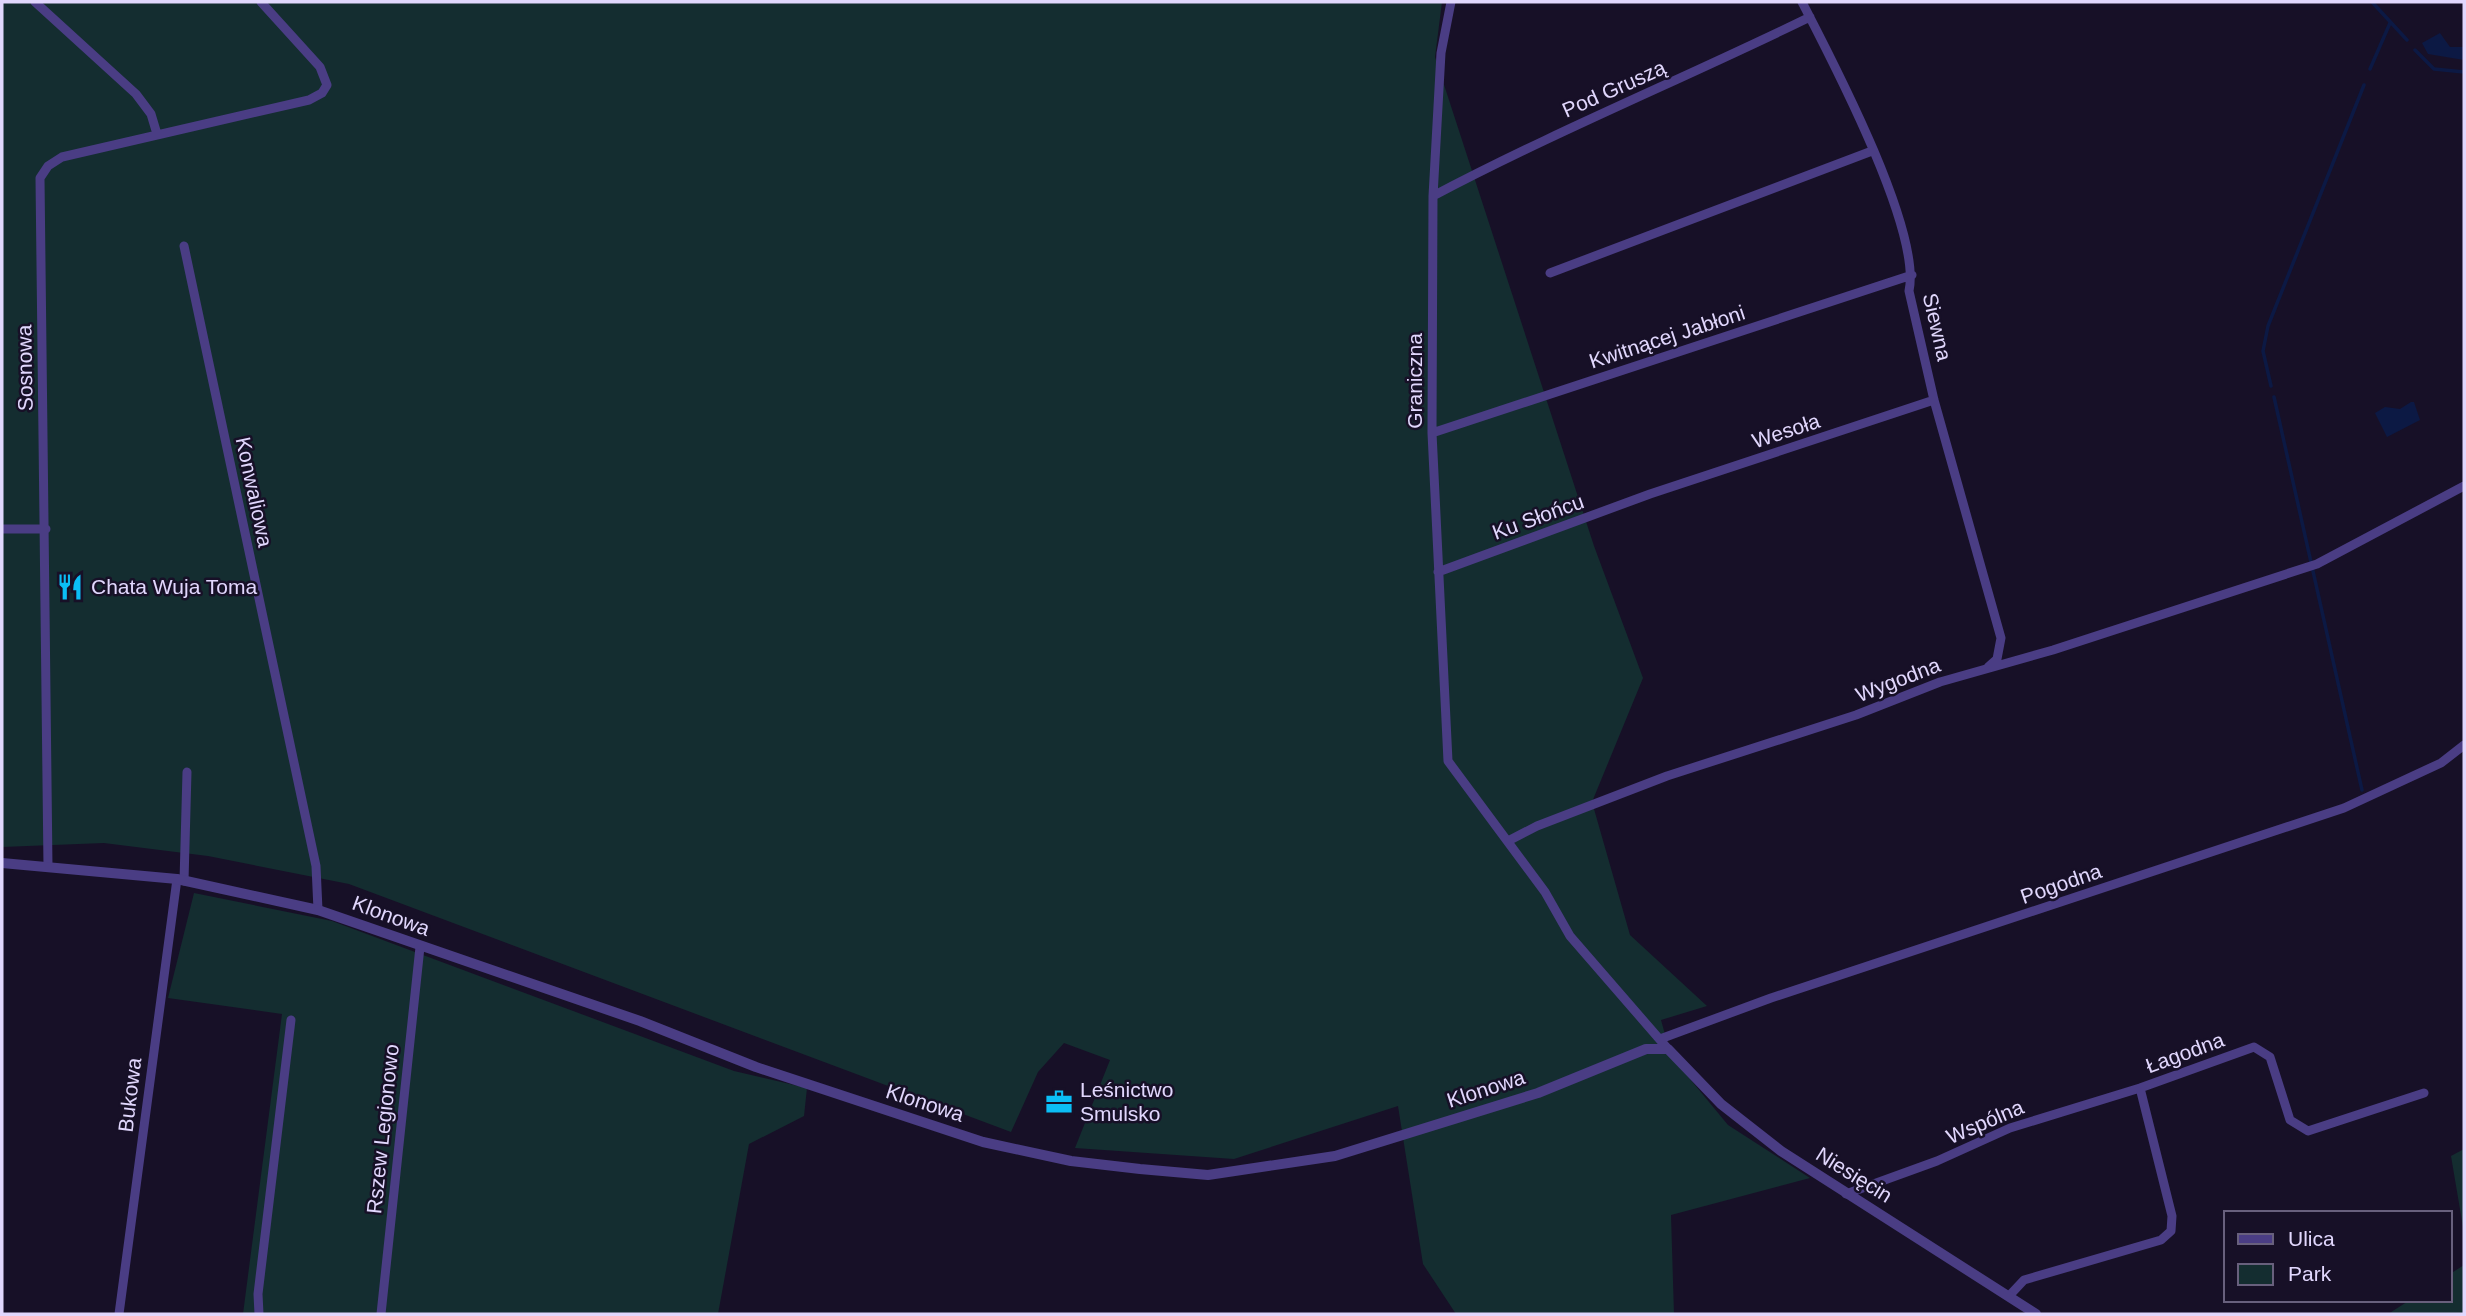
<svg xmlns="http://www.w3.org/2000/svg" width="2466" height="1316" font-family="Helvetica,sans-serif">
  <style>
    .green { fill: #142d30 }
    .water { fill: #0c1944 }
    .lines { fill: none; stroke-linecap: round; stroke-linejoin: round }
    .stream { stroke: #0c1944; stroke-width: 3.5 }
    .minor { stroke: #4a3d84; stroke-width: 9 }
    .tertiary { stroke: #4a3d84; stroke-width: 10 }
    .labels { text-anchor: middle; stroke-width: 5; stroke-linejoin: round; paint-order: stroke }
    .street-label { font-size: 21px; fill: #e1d7fd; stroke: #171027 }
    .poi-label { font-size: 21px; fill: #e1d7fd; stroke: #171027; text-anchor: start }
  </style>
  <rect width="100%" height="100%" fill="#171027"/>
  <!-- green -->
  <path class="green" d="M2 2H1442L1435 57 1594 546 1643 678 1592 802 1630 935 1707 1006 1661 1020 1671 1056 1728 1125 1810 1178 1671 1215 1674 1314H1456L1423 1264 1398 1106 1234 1159 1075 1148 1110 1060 1064 1043 1038 1072 1011 1132 349 884 208 856 104 843 2 847Z
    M194 893 332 921 734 1071 807 1088 804 1116 749 1144 718 1314H243L282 1014 168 998Z
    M2464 1149V1233L2451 1156Z
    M2464 1265V1314H2388L2410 1300H2450V1274Z"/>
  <!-- water -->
  <path class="water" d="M2440 33 2450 47H2464V60L2428 54 2422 43Z
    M2411 402H2414L2420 420 2387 437 2375 413 2385 407 2400 409Z"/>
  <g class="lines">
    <!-- stream -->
    <path class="stream" d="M2372 2 2407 40
      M2415 50 2434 69 2464 72
      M2370 69 2390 23
      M2271 386 2263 351 2268 326 2364 85
      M2274 397 2362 790"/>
    <!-- minor -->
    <path class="minor" d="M35 2 136 94 151 114 157 134
      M1451 2 1441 53 1433 196 1432 433 1448 761 1545 892 1570 936 1668 1049
      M1802 2C1832 60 1922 231 1909 291L1934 400 2001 638 1997 659 1988 667
      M1433 196C1556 131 1685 78 1810 17
      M184 246 316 866 318 910
      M1550 273 1872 151
      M1432 433 1912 275
      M2 529H46
      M1438 572 1650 494 1934 400
      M1508 841 1537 826 1667 776 1856 715 1940 682 2053 650 2317 564 2464 486
      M48 867 40 178 48 166 62 157 309 100 322 93 327 85 320 67 261 2
      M184 881 187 772
      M1660 1039 1771 998 2344 808 2441 763 2464 745
      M1846 1194 1937 1161 2010 1128 2140 1088 2254 1047 2270 1057 2290 1120 2308 1131 2424 1093
      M2009 1296 2024 1280 2161 1240 2171 1231 2172 1216 2140 1088
      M119 1314 177 879
      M259 1314 258 1294 291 1020
      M381 1314 420 947"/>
    <!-- tertiary -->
    <path class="tertiary" d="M2 863 177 879 318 910 640 1021 756 1067 983 1142 1071 1161 1140 1169 1208 1175 1335 1156 1538 1093 1646 1049H1668L1721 1104 1781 1151 2036 1314"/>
  </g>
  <!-- icons -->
  <defs>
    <g id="restaurant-bare" transform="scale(2.1)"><path d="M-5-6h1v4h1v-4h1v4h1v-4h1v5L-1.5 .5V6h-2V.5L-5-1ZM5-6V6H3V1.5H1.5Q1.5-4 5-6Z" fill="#0bbef6" stroke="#171027" stroke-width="2.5" paint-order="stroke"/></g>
    <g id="office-bare" transform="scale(2.1)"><path d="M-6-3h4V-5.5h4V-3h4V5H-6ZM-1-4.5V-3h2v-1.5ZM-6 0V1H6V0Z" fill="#0bbef6" stroke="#171027" stroke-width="2.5" paint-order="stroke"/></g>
  </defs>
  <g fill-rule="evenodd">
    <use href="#restaurant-bare" x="70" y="587"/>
    <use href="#office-bare" x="1059" y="1102"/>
  </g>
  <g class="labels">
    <!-- street labels -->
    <g class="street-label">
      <text transform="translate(1614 89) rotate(-24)" y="7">Pod Gruszą</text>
      <text transform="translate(1937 327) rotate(77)" y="7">Siewna</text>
      <text transform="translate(1667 337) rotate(-18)" y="7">Kwitnącej Jabłoni</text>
      <text transform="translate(25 368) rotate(-91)" y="7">Sosnowa</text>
      <text transform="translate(1415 381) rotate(-90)" y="7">Graniczna</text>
      <text transform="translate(1786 431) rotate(-18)" y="7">Wesoła</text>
      <text transform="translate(254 492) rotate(78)" y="7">Konwaliowa</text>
      <text transform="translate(1538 517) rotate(-20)" y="7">Ku Słońcu</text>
      <text transform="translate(1898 680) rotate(-21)" y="7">Wygodna</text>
      <text transform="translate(2061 884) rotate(-19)" y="7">Pogodna</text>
      <text transform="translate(391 916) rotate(20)" y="7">Klonowa</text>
      <text transform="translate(2185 1053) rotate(-20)" y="7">Łagodna</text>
      <text transform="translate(1486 1089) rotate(-18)" y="7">Klonowa</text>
      <text transform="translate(130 1095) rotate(-83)" y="7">Bukowa</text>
      <text transform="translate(925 1103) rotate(18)" y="7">Klonowa</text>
      <text transform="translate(1985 1122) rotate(-23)" y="7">Wspólna</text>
      <text transform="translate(383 1129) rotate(-84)" y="7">Rszew Legionowo</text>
      <text transform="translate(1854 1175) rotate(32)" y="7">Niesięcin</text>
    </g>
    <!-- poi labels -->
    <g class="poi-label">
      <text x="91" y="594">Chata Wuja Toma</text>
      <text x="1080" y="1097">Leśnictwo<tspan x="1080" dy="24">Smulsko</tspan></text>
    </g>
  </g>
  <!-- border -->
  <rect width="2466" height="1316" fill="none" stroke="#e1d7fd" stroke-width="7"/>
  <!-- legend -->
  <rect x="2224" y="1211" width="228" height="91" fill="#171027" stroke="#68607d" stroke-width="2"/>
  <rect x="2238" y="1234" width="35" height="10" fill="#4a3d84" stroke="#68607d" stroke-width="2"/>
  <text x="2288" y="1246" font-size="21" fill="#e1d7fd">Ulica</text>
  <rect x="2238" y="1264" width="35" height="21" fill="#142d30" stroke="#68607d" stroke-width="2"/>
  <text x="2288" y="1281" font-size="21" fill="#e1d7fd">Park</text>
</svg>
